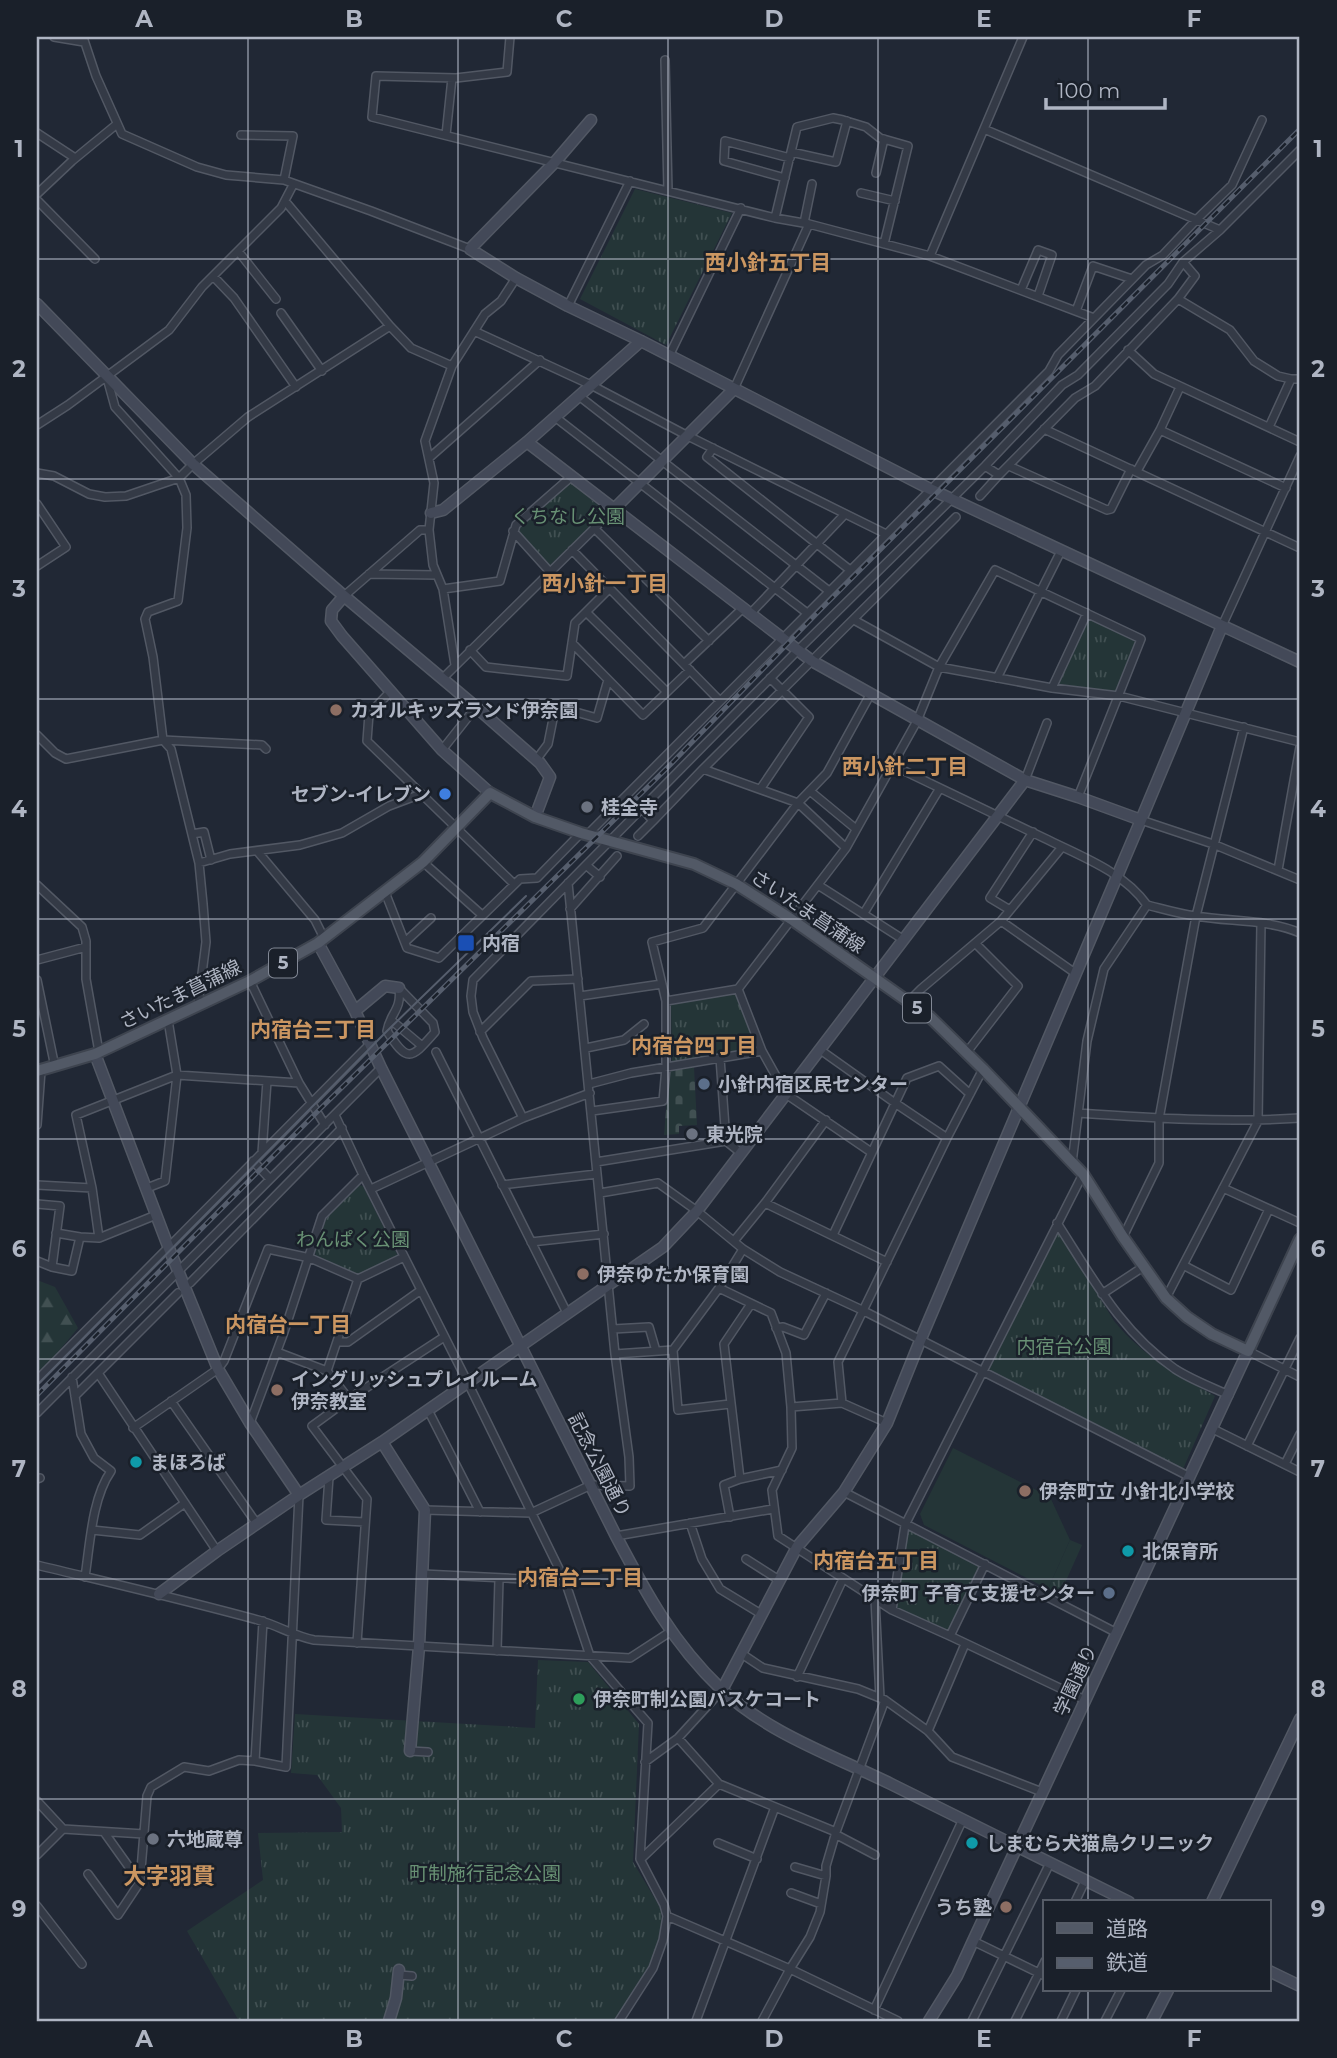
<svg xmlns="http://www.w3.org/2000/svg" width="1337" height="2058" font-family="Montserrat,'Noto Sans JP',sans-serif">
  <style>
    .grass { fill: url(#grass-tufts) }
    .forest { fill: url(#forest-firs) }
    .cemetery { fill: url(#cemetery-stones) }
    .pitch { fill: #243537 }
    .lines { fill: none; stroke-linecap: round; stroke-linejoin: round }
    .street-casing { stroke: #525864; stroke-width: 10 }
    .secondary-casing { stroke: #525864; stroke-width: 13 }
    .primary-casing { stroke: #3e444f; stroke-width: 14 }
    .street { stroke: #343a46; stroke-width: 7 }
    .secondary { stroke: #434958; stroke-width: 10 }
    .primary { stroke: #525966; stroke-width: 10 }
    .tram { stroke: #565e6d; stroke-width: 2 }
    .rail-casing { stroke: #565e6d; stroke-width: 5 }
    .rail { stroke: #1a202a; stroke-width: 2.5; stroke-dasharray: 8; stroke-linecap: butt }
    .grid { fill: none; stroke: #afb5c3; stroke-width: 2; stroke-opacity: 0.55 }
    .education-dot { fill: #8d6e63; stroke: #1a202a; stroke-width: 2.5 }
    .shop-dot { fill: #3f7fe0; stroke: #1a202a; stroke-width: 2.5 }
    .worship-dot { fill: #6b7280; stroke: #1a202a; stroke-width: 2.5 }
    .transit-dot { fill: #1a4fb4; stroke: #1a202a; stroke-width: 2.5 }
    .service-dot { fill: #5c6f8a; stroke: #1a202a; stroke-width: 2.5 }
    .culture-dot { fill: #0f9aa8; stroke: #1a202a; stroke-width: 2.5 }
    .leisure-dot { fill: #2e9e5b; stroke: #1a202a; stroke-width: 2.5 }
    .labels { text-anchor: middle; stroke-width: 5; stroke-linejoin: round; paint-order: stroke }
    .shield { fill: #1a202a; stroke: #828895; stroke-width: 2 }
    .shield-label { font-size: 18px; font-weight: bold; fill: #afb5c3 }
    .park-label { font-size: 19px; fill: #689174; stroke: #1a202a }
    .poi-label { font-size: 19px; font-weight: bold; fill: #afb5c3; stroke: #1a202a; text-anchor: start }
    .street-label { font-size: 19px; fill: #afb5c3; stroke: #1a202a }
    .neighbourhood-label { font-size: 21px; font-weight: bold; fill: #cb9661; stroke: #1a202a }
    .quarter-label { font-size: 23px; font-weight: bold; fill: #cb9661; stroke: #1a202a }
    .neatline { fill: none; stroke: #afb5c3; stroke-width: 2.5 }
    .grid-label { font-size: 23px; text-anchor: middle; font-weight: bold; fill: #afb5c3 }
  </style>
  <defs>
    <pattern id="grass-tufts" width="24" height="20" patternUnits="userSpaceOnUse" patternTransform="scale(1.75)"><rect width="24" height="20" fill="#243537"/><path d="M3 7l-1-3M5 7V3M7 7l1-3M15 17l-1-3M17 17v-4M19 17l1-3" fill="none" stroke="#415052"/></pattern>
    <pattern id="forest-firs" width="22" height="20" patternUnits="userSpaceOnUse" patternTransform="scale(1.75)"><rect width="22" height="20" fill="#243537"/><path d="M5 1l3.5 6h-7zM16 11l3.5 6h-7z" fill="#415052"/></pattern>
    <pattern id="cemetery-stones" width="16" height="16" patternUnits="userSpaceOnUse" patternTransform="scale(1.75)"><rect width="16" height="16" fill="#243537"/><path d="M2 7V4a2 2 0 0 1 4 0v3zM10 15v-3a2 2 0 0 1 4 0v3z" fill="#415052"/></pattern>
  </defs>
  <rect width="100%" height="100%" fill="#212835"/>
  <!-- grass -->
  <path class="grass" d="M635 189 732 213 666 345 580 299Z
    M568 484H572L604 510V513L550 565H548L519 532 520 528Z
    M1092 619 1135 639 1137 644 1117 690 1115 692 1060 684 1058 681 1087 620Z
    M735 993 759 1048 672 1063 671 1002Z
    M358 1185 363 1186 397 1254V1258L357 1276 317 1258 315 1253 326 1219Z
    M1055 1233H1060L1114 1321C1145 1358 1175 1373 1215 1396L1183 1469 988 1371Z
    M905 1525 985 1564 950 1636 892 1610Z
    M1070 1540 1082 1545 1060 1594 1048 1589Z
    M538 1660 588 1662 639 1724 633 1862 661 1909 662 1920 659 1939 648 1971 614 2021H239L187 1931 263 1880 258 1833 342 1832 341 1808 317 1775 291 1773 295 1714 535 1728Z"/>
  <!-- forest -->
  <path class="forest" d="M37 1280 55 1287 78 1328 44 1369 37 1370Z"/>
  <!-- cemetery -->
  <path class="cemetery" d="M694 1067 697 1125 679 1126V1134L664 1135 669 1073 671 1071Z"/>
  <!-- pitch -->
  <path class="pitch" d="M953 1448 1050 1497 1070 1540 1048 1589 924 1525 920 1514Z"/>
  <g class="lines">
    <!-- street casing -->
    <g class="street-casing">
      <path id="street" d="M54 37 84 42
        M83 37 96 76 122 134 197 167 226 175 284 180 371 211 470 249
        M510 37 507 72 456 78 376 76 372 117 775 218 809 224 930 256 1094 318
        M665 60 668 191
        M984 129 1220 230
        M37 133 75 158
        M241 135 293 136 284 180
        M446 135 452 78
        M791 152 836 162 847 121
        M876 173 884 139
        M785 178 724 161 725 141 790 158
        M861 193 895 201
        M37 194 72 161 117 124
        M37 200 95 259
        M285 201 390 326
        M775 218 797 127 833 118 843 120 866 127 880 138 908 146 884 244
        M804 223 812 184
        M238 251 276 299
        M930 256 1023 37
        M213 276 234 298 296 387
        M1021 290 1038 250 1052 255 1038 296
        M1178 299 1230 330 1254 361 1278 376 1291 379H1300
        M568 306 630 181
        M1076 311 1093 266 1132 279
        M281 313 322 371
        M474 331 591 385 688 436 886 534
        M1128 350 1154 374 1300 442
        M669 356 741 208
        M107 378 115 407 179 478 186 495 187 528 178 601 148 612 145 619 153 657 163 740 171 749 199 863 203 904 206 942 198 1005
        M734 389 809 224
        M579 396 829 591
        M555 417 807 613
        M37 425 68 405 169 330 202 287 281 208 293 185
        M1269 427 1291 379
        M1044 429 1300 548
        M1160 430 1286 488
        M713 448 707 457 850 570
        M429 458 540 360
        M985 466 999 475 1075 398 1095 386 1178 299 1195 276 1183 262
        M1009 466 1107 510 1111 509 1131 469
        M1137 471 1160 430 1180 387
        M37 473 54 476 89 494 105 497 126 496 179 478 193 464 248 417 390 326 411 348 452 366
        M980 496 999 475
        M37 504 66 547 37 566
        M594 528 709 641
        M513 531 550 572
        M572 550 720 701
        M369 574 437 575
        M443 589 500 581 516 525 572 476
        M344 596 420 530H429
        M586 612 667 692
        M750 614 845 514
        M854 620 939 667 1052 688 1119 696 1300 742
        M1222 626 1300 456
        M572 643 643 715 690 670
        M470 650 486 667 567 676 575 623 610 588
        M684 664 743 608
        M455 665 443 589 433 565 429 530 434 483 425 441 452 366 485 314 501 301 516 278
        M997 678 1061 551
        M442 679 614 509
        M1052 688 1087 613
        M390 692 369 714 367 741 514 884
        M37 735 55 753 66 759 163 740 262 745 266 749
        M442 750 476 707
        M536 760 548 744 554 714 558 707 597 718 608 680
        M892 765C942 789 993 813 1044 838 1080 856 1123 871 1147 905 1163 909 1179 914 1196 916 1230 922 1268 919 1300 933
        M703 769 798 803 846 848
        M1025 780 1047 723
        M761 788 809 717 770 678
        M810 791 856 829
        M642 808 653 821 703 769 956 517
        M1141 820 1213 844 1300 880
        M192 834 204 832 211 860
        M587 835 1049 371 1058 355 1146 265 1163 255 1196 220 1232 185 1262 120
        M638 836 653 821
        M258 852 315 920 324 938
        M423 862 482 915
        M199 863 230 854 300 845 342 833 389 806 421 794
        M586 865 798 650 985 466 1062 385 1078 375 1168 284 1183 262 1220 230 1300 150
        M1278 870 1300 747
        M37 885 82 927 86 941V979L99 1052
        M818 885 904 940
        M385 892 407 948 439 958 520 879 537 878 581 833
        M570 909 617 856
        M1010 910 990 898 1033 832
        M864 913 940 788
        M1001 921 1075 973
        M405 942 431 918
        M37 960 86 947
        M37 980 55 1067
        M250 981 299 1083 325 1125
        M399 988 433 1023 435 1032C411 1059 408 1064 387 1031 390 1013 402 1010 399 988Z
        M738 989 762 1051 786 1094 871 1152
        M580 996 662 984
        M666 1001 738 989 846 848 917 721 939 667 995 570 1141 639 1078 797
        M908 1002 921 989 1001 921 1062 847
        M391 1020 422 1046
        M480 1032 531 981 578 979
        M586 1048 624 1040 644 1024
        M819 1049 895 1103 947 1138
        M436 1052 567 1313
        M967 1052 1018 986 975 943
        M720 1058 726 1141 741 1153
        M589 1084 631 1073 762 1051
        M592 1111 663 1101 666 1068V1001L652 942 703 928 798 803 827 773 870 695
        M1078 1113C1152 1118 1226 1123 1300 1118
        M335 1115 363 1175 468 1383 565 1581 590 1656 648 1723 640 1859 664 1905 667 1916 663 1940 653 1968 619 2021
        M523 1118 483 1038 473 1012 471 996 473 980 586 865 600 877
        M37 1125 41 1071
        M262 1153 267 1081
        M253 1161 270 1179
        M596 1162 726 1141
        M1072 1163 1087 1041 1104 969 1147 905
        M37 1185 92 1188
        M502 1185 597 1174
        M147 1188 165 1181 177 1075 168 1020
        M1223 1188 1300 1223
        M371 1189 523 1118 590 1093
        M600 1193 658 1183 697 1211 743 1249 780 1272 862 1310 1190 1477
        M765 1203 887 1262
        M37 1204 60 1206 52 1267
        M1057 1223C1092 1277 1121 1332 1175 1369 1192 1380 1211 1387 1229 1395
        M56 1233 80 1237
        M833 1235 907 1078 939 1066 970 1094
        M1123 1237 1159 1163V1119L1196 916 1244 727
        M99 1238 92 1188 76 1115 177 1075 299 1083
        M734 1241 765 1203 826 1120
        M531 1242 604 1234
        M37 1261 52 1267 72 1271 80 1237 99 1238 156 1215
        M1183 1265 1231 1290 1269 1209
        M190 1283 342 1128
        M719 1288 771 1313 786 1353 791 1407 792 1448 772 1490 778 1536 892 1610 950 1636 1085 1700
        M1102 1294 1143 1267
        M1166 1298 1258 1121 1261 923
        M241 1317 284 1332
        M776 1328 783 1327 804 1335 826 1293
        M613 1329 649 1327 656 1351
        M337 1342H348L421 1290
        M1248 1351 1300 1377
        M277 1352 327 1371 349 1399
        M615 1354 673 1350
        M327 1371 358 1279 404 1257
        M98 1373 217 1551
        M72 1377 81 1434 94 1458 111 1471C92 1498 90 1544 85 1577
        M37 1380 370 1044
        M75 1396 178 1293
        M171 1401 257 1524
        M842 1403 838 1362 947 1138 983 1069
        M730 1404 678 1410 673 1350 719 1288 743 1249
        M791 1407 842 1403 887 1423
        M428 1410 480 1512
        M37 1413 381 1068
        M250 1423 284 1332 322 1216 363 1175
        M133 1428 218 1369 224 1361 268 1249 310 1258 358 1279
        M1213 1429 1300 1472
        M1247 1446 1300 1338
        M1285 1464 1300 1434
        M329 1477 326 1520 365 1522
        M37 1479 40 1478
        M740 1479 724 1344 751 1304
        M844 1492 1117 1633
        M425 1510 531 1513 591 1485 630 1486 629 1457 615 1354 568 883
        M730 1517 724 1485 740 1479 782 1470
        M690 1523 702 1559 720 1589 761 1614
        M92 1530 140 1535 185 1503
        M616 1536 773 1509
        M746 1559 779 1580
        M37 1565C111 1583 185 1600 258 1620 277 1625 294 1636 314 1640L630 1658 670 1632
        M423 1574 565 1581
        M875 1599 880 1698
        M892 1610 905 1525 1083 1174
        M263 1621 255 1761 286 1767 299 1495
        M950 1636 985 1564
        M357 1643 367 1499 312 1426 349 1399 444 1337
        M497 1651 499 1579
        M742 1654 763 1668 858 1689 885 1700 928 1731 952 1757 1042 1792
        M797 1677 843 1579
        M928 1731 965 1644
        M678 1738 719 1784 836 1832
        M410 1751 428 1752
        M645 1762 678 1738 722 1690
        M37 1801 63 1829 144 1834
        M104 1832 139 1881
        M835 1834 875 1855
        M718 1843 757 1859
        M37 1855 63 1829
        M641 1859 719 1784
        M795 1867 826 1876
        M88 1874 118 1915 140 1882 147 1796 151 1787 184 1767 209 1771 239 1760 255 1761
        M791 1893 821 1904
        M1075 1902 1085 1881
        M37 1906 82 1964
        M667 1916 790 1969 898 2021
        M973 1941 1045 1976
        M399 1975 412 1976
        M874 2010 963 1819
        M696 2021 775 1807
        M762 2021 790 1969 810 1937 820 1912 826 1876V1866L836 1832 885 1700
        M972 2021 1050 1863
        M1015 2021 1045 1961
        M1061 2021 1076 1990
        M1105 2021 1121 1990"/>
    </g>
    <!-- secondary casing -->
    <g class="secondary-casing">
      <path id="secondary" d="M591 120 555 162 470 249 516 278 568 306 641 341 930 489 1300 662
        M37 304 193 464 344 596 476 707 540 763 550 777 535 817
        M527 442 812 661 1025 780
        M614 509 734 389
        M431 513 443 510 527 442 641 341
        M344 596 332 610 331 621 342 636 442 750 490 793
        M318 943 355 1011 381 1068 616 1536C646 1593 673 1643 720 1688 767 1733 834 1756 891 1784 971 1823 1049 1863 1129 1902
        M355 1011 385 986 399 988
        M95 1054 168 1246 218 1369 250 1423 299 1495
        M382 1442 425 1510 419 1646 410 1751
        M159 1594 217 1551 299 1495 382 1442 663 1247 697 1211 1025 780 1078 797 1141 820 1222 626
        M722 1690 797 1547 844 1492 887 1423 920 1341 1141 820
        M1212 1902 1300 1719
        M1269 1971 1300 1986
        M389 2021 396 1998 399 1970
        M929 2021 957 1976 973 1941 1248 1351
        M1152 2021 1168 1990"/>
    </g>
    <!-- primary casing -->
    <g class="primary-casing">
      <path id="primary" d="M37 1071 95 1054 250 981 318 943 423 862 490 793 535 817 581 833 694 864 736 884 791 919 930 1017 983 1069 1083 1174 1123 1237 1166 1298 1187 1317 1212 1334 1248 1351 1300 1239"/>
    </g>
    <!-- street -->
    <use href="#street" class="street"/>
    <!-- secondary -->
    <use href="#secondary" class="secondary"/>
    <!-- primary -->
    <use href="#primary" class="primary"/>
    <!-- tram -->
    <path class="tram" d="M37 1385 387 1031 526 896"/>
    <!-- rail casing -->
    <g class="rail-casing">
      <path id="rail" d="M37 1395 317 1112 670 765 821 609 1300 129"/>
    </g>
    <!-- rail -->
    <use href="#rail" class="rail"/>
  </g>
  <!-- grid -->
  <path class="grid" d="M248 37V2021M458 37V2021M668 37V2021M878 37V2021M1088 37V1902M37 259H1300M37 479H1300M37 699H1300M37 919H1300M37 1139H1300M37 1359H1300M37 1579H1300M37 1799H1300M1088 1990V2021"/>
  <!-- markers -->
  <g class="education-dot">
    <circle cx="336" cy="710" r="7"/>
    <circle cx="583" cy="1274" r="7"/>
    <circle cx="277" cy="1390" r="7"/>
    <circle cx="1025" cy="1491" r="7"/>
    <circle cx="1006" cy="1907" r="7"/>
  </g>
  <circle class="shop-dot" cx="445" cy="794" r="7"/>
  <g class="worship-dot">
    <circle cx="587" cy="807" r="7"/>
    <circle cx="692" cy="1134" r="7"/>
    <circle cx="153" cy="1839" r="7"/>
  </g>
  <rect class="transit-dot" x="457" y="934" width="18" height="18" rx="3.5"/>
  <g class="service-dot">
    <circle cx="704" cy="1084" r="7"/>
    <circle cx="1109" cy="1593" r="7"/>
  </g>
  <g class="culture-dot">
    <circle cx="136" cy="1462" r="7"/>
    <circle cx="1128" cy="1551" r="7"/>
    <circle cx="972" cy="1843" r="7"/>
  </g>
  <circle class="leisure-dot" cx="579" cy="1699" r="7"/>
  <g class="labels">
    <!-- shield labels -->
    <g class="shield">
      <rect x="269" y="948.5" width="28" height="29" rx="5"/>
      <rect x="903" y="993.5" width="28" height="29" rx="5"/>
    </g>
    <g class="shield-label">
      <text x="283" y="969">5</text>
      <text x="917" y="1014">5</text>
    </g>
    <!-- park labels -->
    <g class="park-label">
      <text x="568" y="523">くちなし公園</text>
      <text x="353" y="1246">わんぱく公園</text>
      <text x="1064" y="1353">内宿台公園</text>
      <text x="485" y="1880">町制施行記念公園</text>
    </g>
    <!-- poi labels -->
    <g class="poi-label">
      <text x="350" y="717">カオルキッズランド伊奈園</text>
      <text x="431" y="801" text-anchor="end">セブン-イレブン</text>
      <text x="601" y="814">桂全寺</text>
      <text x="482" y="950">内宿</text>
      <text x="718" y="1091">小針内宿区民センター</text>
      <text x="706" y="1141">東光院</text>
      <text x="597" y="1281">伊奈ゆたか保育園</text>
      <text x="291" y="1386">イングリッシュプレイルーム<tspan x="291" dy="22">伊奈教室</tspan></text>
      <text x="150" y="1469">まほろば</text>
      <text x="1039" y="1498">伊奈町立 小針北小学校</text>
      <text x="1142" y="1558">北保育所</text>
      <text x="1095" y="1600" text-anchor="end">伊奈町 子育て支援センター</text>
      <text x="593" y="1706">伊奈町制公園バスケコート</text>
      <text x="167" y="1846">六地蔵尊</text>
      <text x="986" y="1850">しまむら犬猫鳥クリニック</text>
      <text x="992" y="1914" text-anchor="end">うち塾</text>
    </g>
    <!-- street labels -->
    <g class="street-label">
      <text transform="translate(808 911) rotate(34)" y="7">さいたま菖蒲線</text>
      <text transform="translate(180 994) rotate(-26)" y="7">さいたま菖蒲線</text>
      <text transform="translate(600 1465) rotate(63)" y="7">記念公園通り</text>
      <text transform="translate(1075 1680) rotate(-65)" y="7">学園通り</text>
    </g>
    <!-- neighbourhood labels -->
    <g class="neighbourhood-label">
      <text x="768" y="270">西小針五丁目</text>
      <text x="605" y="591">西小針一丁目</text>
      <text x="905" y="774">西小針二丁目</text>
      <text x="313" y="1037">内宿台三丁目</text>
      <text x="694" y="1053">内宿台四丁目</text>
      <text x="288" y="1332">内宿台一丁目</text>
      <text x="876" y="1568">内宿台五丁目</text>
      <text x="580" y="1585">内宿台二丁目</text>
    </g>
    <!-- quarter labels -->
    <g class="quarter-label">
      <text x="169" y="1884">大字羽貫</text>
    </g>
  </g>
  <!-- border -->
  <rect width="1337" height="2058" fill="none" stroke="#1a202a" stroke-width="77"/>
  <!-- legend -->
  <rect x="1043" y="1900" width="228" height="91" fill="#1a202a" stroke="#565c67" stroke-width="2"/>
  <rect x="1057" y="1923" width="35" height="10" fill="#525966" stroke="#565c67" stroke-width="2"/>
  <text x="1106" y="1936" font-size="21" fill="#afb5c3">道路</text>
  <rect x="1057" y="1958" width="35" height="10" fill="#565e6d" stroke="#565c67" stroke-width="2"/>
  <text x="1106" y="1970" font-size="21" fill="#afb5c3">鉄道</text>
  <!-- scale -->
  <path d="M1046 98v10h119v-10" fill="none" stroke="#afb5c3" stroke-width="3.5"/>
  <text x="1057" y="98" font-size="21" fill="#afb5c3" stroke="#1a202a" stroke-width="5" paint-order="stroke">100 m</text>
  <rect x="38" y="38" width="1260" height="1982" class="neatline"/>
  <g class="grid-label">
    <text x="144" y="27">A</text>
    <text x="354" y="27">B</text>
    <text x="564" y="27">C</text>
    <text x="774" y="27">D</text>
    <text x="984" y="27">E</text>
    <text x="1194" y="27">F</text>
    <text x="19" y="157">1</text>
    <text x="1318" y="157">1</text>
    <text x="19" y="377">2</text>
    <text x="1318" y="377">2</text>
    <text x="19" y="597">3</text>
    <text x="1318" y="597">3</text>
    <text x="19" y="817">4</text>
    <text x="1318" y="817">4</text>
    <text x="19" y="1037">5</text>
    <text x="1318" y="1037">5</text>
    <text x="19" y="1257">6</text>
    <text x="1318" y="1257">6</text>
    <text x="19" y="1477">7</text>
    <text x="1318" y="1477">7</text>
    <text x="19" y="1697">8</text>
    <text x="1318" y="1697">8</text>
    <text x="19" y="1917">9</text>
    <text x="1318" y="1917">9</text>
    <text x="144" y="2047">A</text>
    <text x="354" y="2047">B</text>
    <text x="564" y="2047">C</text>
    <text x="774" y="2047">D</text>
    <text x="984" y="2047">E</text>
    <text x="1194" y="2047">F</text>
  </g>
</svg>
